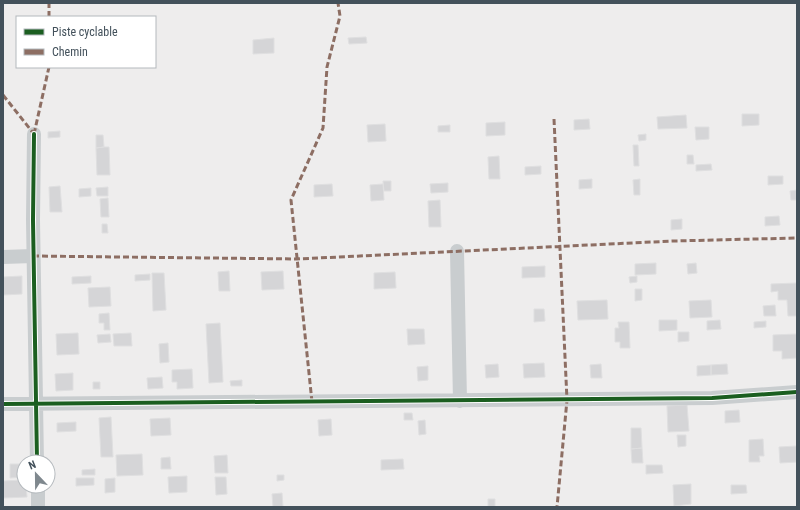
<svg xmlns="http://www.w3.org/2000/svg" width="800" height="510" font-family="'Roboto Condensed',sans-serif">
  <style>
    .building { fill: #d5d5d7; stroke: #dfdfe0 }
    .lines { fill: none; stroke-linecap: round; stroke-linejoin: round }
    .street { stroke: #c9cdcf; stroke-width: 14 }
    .quiet { stroke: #8d6e63; stroke-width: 3; stroke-dasharray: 6 3; stroke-linecap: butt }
    .cycleway-casing { stroke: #fff; stroke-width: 6 }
    .cycleway { stroke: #1b5e20; stroke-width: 4 }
  </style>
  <rect width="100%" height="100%" fill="#eeeded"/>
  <!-- building -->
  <path class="building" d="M366 37 367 43 349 44 348 38Z
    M274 38V53L253 54V40Z
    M742 114H759V125L742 126Z
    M686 115 687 128 658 129 657 117Z
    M589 119 590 129 574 130V120Z
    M505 122V135L486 136V123Z
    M385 124 386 141 368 142 367 125Z
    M450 125V132H438V126Z
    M695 127H709V139L696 140Z
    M60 131V137L48 138V132Z
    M646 134V140L639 141 638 135Z
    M96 135H103L104 147 96 148Z
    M633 145H638L639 166H634Z
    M104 147H109L110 175H97L96 148Z
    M687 155H693L694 164H687Z
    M499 156 500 179H489L488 157Z
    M711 164 712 170 696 171V165Z
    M541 166V174L525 175V167Z
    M768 176H783V184L768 185Z
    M592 179V188L579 189V180Z
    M640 179V195H634L633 180Z
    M383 181H391V191H384Z
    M448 183V192L431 193 430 184Z
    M332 184 333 196 314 197V185Z
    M383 184 384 200 371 201 370 185Z
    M60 186 62 212H50L49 187Z
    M108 187V196H97L96 188Z
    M91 188V196L79 197V189Z
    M797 190V200H791L790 191Z
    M108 198 109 217H101L100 199Z
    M440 200 441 227H429L428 201Z
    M779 216 780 225 765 226V217Z
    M682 219V229L671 230V220Z
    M102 224H107L108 233H102Z
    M656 263V274L635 275V264Z
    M696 263 697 273 688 274 687 264Z
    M545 266V277L522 278V267Z
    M229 271 230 291H219L218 272Z
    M283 271 284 289 262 290 261 272Z
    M395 272 396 288 374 289V273Z
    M152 273H164L166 310 153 311Z
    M150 274V280L135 281V275Z
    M22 276V294L3 295V277Z
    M91 276V283L72 284V277Z
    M637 276V282L630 283 629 277Z
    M797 283V316H788L787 300H778V291L771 292V284Z
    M110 287 111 306 89 307 88 288Z
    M635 289H642V300L635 301Z
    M607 300 608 319 578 320 577 301Z
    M711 300 712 317 690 318 689 301Z
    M775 305 776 316H764L763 306Z
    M534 309H544L545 321 534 322Z
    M109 313 110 330H104V323H99V314Z
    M659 320H677V330L659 331Z
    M720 320 721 329 707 330V321Z
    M766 321V327L754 328V322Z
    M618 322H629L630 348H620V342H615V328H619Z
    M220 323 223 382 209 383 206 324Z
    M407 329H424L425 344 408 345Z
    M678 332H689V341L678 342Z
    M78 333 79 354 57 355 56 334Z
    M131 333 132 346H114L113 334Z
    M110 334 111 342 98 343 97 335Z
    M797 334V358L782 359V351H773V335Z
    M168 343 169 362 160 363 159 344Z
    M544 363 545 377 524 378 523 364Z
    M498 364 499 377 486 378 485 365Z
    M601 364 602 378H591L590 365Z
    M727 364 728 374 711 375V365Z
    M711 365V375L697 376V366Z
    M428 366V380L418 381 417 367Z
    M192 369 193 388 177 389V382H172V370Z
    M73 373V390L56 391 55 374Z
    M162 377 163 388 148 389 147 378Z
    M242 380V386H231L230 381Z
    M93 382H100V389H93Z
    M687 405 689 431 668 432 667 406Z
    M739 410 740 422 725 423V411Z
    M404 413H412L413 420H404Z
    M111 417 113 457H101L99 418Z
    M170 418 171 435 151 436 150 419Z
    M331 419 332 435 319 436 318 420Z
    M425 420 426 434 419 435 418 421Z
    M76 422V431L57 432V423Z
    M631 428H641L642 448 631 449Z
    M677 435H686V446L678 447Z
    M763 439 764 456H759L760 462H749V440Z
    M797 446V462L780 463 779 447Z
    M642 448 643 463H632L631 449Z
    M142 454 143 475 117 476 116 455Z
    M227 455 228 473H215L214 456Z
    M170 457 171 469H161V458Z
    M403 459 404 469 381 470V460Z
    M10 464H24V477L10 478Z
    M646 465H662L663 473 646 474Z
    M95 469V475H82V470Z
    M277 475H284V480L277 481Z
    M187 476V492L169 493 168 477Z
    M215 477H226L227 494 216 495Z
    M76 478H94V485L76 486Z
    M115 478V492L105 493V479Z
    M24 480V486H26L27 497 3 498V481Z
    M691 484V504L674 506 673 485Z
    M731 485H746L747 493 731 494Z
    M282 493 283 507H273L272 494Z
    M488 499H495V507H488Z"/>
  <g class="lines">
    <!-- street -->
    <path class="street" d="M34 134 33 220 37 462
      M457 251 460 401
      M3 257 33 256
      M3 404 712 398 797 392
      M38 486V507"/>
    <!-- quiet -->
    <path class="quiet" d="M49 17V3
      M3 95 34 134
      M554 119 567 400 557 507
      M34 134 49 67
      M33 256 297 259 673 241 797 238
      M312 402 291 200 323 128 327 67 340 16 338 3"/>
    <!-- cycleway casing -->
    <g class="cycleway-casing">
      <path id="cycleway" d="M34 134 33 220 37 462
        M3 404 712 398 797 392"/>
    </g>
    <!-- cycleway -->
    <use href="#cycleway" class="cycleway"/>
  </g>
  <!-- border -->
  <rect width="800" height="510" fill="none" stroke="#43515b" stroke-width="8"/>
  <!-- legend -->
  <rect x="16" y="16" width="140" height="52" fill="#ffffff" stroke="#b4b9bd"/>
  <rect x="24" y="29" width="20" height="6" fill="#1b5e20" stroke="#b4b9bd"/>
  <text x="52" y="36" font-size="12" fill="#43515b">Piste cyclable</text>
  <rect x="24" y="49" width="20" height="6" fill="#8d6e63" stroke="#b4b9bd"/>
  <text x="52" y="56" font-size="12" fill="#43515b">Chemin</text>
  <!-- north arrow -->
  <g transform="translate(36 474) rotate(338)"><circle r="19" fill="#ffffff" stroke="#b4b9bd"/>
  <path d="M0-3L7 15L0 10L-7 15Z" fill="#7f888e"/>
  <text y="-6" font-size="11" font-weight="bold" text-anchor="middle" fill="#43515b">N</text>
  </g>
</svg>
